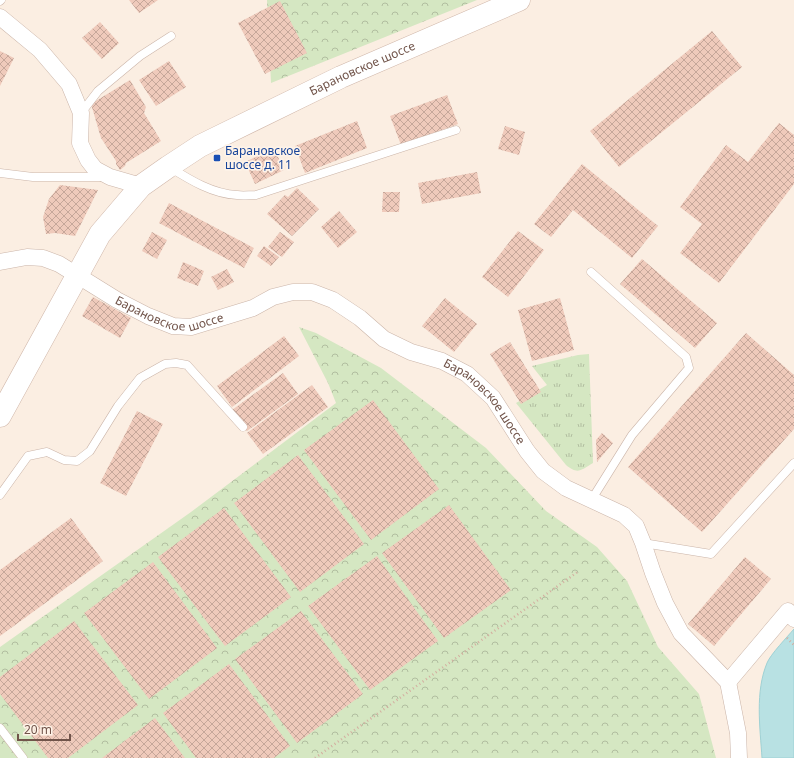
<svg xmlns="http://www.w3.org/2000/svg" width="794" height="758" font-family="'Noto Sans',sans-serif">
  <style>
    .grass { fill: url(#grass-tufts) }
    .forest { fill: url(#forest-crowns) }
    .water { fill: #b8e1e3; stroke: #9fd1d4 }
    .building { fill: url(#building-cross-hatch) }
    .lines { fill: none; stroke-linecap: round; stroke-linejoin: round }
    .service-casing { stroke: #cbb5a9; stroke-width: 9 }
    .minor-casing { stroke: #cbb5a9; stroke-width: 17 }
    .secondary-casing { stroke: #d0b7aa; stroke-width: 23 }
    .path { stroke: #d3ad9f; stroke-width: 2.5; stroke-dasharray: 1 3; stroke-linecap: butt }
    .service { stroke: #fff; stroke-width: 8 }
    .minor { stroke: #fff; stroke-width: 16 }
    .secondary { stroke: #fff; stroke-width: 22 }
    .transit-dot { fill: #1a4fb4; stroke: #fef3e8; stroke-width: 1.5 }
    .labels { text-anchor: middle; stroke-width: 3.5; stroke-linejoin: round; paint-order: stroke }
    .street-label { font-size: 12px; fill: #71544a; stroke: #fef3e8 }
    .transit-label { font-size: 12px; fill: #164399; stroke: #fef3e8; text-anchor: start }
  </style>
  <defs>
    <pattern id="grass-tufts" width="24" height="20" patternUnits="userSpaceOnUse"><rect width="24" height="20" fill="#d5e7c2"/><path d="M3 7l-1-3M5 7V3M7 7l1-3M15 17l-1-3M17 17v-4M19 17l1-3" fill="none" stroke="#b1bea0"/></pattern>
    <pattern id="forest-crowns" width="20" height="18" patternUnits="userSpaceOnUse"><rect width="20" height="18" fill="#d5e7c2"/><path d="M2 6a3 3 0 1 1 6 0M12 15a3 3 0 1 1 6 0" fill="none" stroke="#b1bea0"/></pattern>
    <pattern id="building-cross-hatch" width="8" height="8" patternUnits="userSpaceOnUse"><rect width="8" height="8" fill="#efcabb"/><path d="M0 0l8 8M0 8l8-8" fill="none" stroke="#c6a79a"/></pattern>
  </defs>
  <rect width="100%" height="100%" fill="#fbeee2"/>
  <!-- grass -->
  <path class="grass" d="M589 354 593 463C581 470 578 475 566 465L516 403 547 385 532 366 578 355Z"/>
  <!-- forest -->
  <path class="forest" d="M267 0H477L271 83Z
    M299 327 316 333 381 368 486 448 546 511 597 547 627 581 658 647 699 694 716 758H0V647L191 512 336 403 328 383Z"/>
  <!-- water -->
  <path class="water" d="M794 629V758H762C760 727 755 692 767 663 770 655 788 636 794 629Z"/>
  <!-- building -->
  <path class="building" d="M129 0H158L139 13Z
    M280 1 307 53 265 74 238 23Z
    M100 22 119 43 102 59 82 38Z
    M712 31 742 67 619 167 590 131Z
    M0 51 14 58 0 86Z
    M169 61 186 87 156 106 139 80Z
    M130 80 146 107 144 113 161 141 126 163 125 166 120 170 116 164V161L101 138 91 104Z
    M447 95 458 124 401 145 390 116Z
    M357 121 367 148 305 173 295 146Z
    M779 123 794 135V184L719 283 680 253 702 224 680 207 726 145 748 162Z
    M505 126 525 132 519 155 498 149Z
    M274 148 284 170 255 184 245 162Z
    M582 164 658 226 632 258 573 210 551 237 534 224Z
    M477 172 481 193 422 204 418 183Z
    M60 185 98 190 75 236 55 233 46 234 43 217 49 199Z
    M297 188 319 209 292 236 267 214 285 195 288 197Z
    M383 192H400L399 212H382Z
    M169 203 254 248 244 268 159 223Z
    M339 211 357 232 338 248 321 227Z
    M518 231 544 250 508 297 482 277Z
    M152 232 167 240 157 259 142 251Z
    M280 232 294 242 282 257 268 247Z
    M264 246 279 257 271 266 257 256Z
    M642 259 717 323 695 348 620 284Z
    M183 262 204 271 198 286 177 278Z
    M227 269 234 282 218 290 211 277Z
    M93 297 131 318 120 338 82 316Z
    M445 298 477 324 454 352 422 326Z
    M560 298 574 350 532 361 518 310Z
    M746 333 794 375V429L702 532 628 467Z
    M284 336 299 356 232 407 217 386Z
    M510 342 541 392 521 404 490 354Z
    M283 373 298 394 247 431 232 410Z
    M312 385 328 407 263 454 247 433Z
    M373 400 439 489 371 540 304 450Z
    M137 411 163 424 126 496 100 483Z
    M602 433 613 443 597 462 596 440Z
    M298 455 364 544 300 592 234 503Z
    M449 505 511 590 444 638 382 553Z
    M224 508 291 597 225 646 158 557Z
    M71 518 103 561 0 636V570Z
    M377 556 438 641 370 690 308 606Z
    M745 557 771 579 714 646 688 624Z
    M153 562 217 648 149 699 84 613Z
    M301 611 363 694 297 743 235 659Z
    M74 621 138 705 68 758H48L0 694V677Z
    M229 664 290 746 274 758H196L163 713Z
    M155 718 185 758H102Z"/>
  <g class="lines">
    <!-- service casing -->
    <g class="service-casing">
      <path id="service" d="M0 1 1 0
        M81 113 98 91 140 56 171 36
        M171 168C190 180 213 194 237 195 243 196 249 195 256 195L456 130
        M0 173 33 177H103
        M591 272 686 357 689 368 632 435 592 499
        M0 495 28 456 47 452 64 460 77 461 90 451 118 406 140 378 165 364 176 363 187 365 243 427
        M643 543 711 554 794 463
        M0 728 23 758"/>
    </g>
    <!-- minor casing -->
    <g class="minor-casing">
      <g id="minor">
        <path d="M0 17 40 50 69 84 81 113 80 143 88 160 95 169 110 177 141 186"/>
        <path id="s1" d="M0 262 27 257 43 258 59 264 117 300 148 316 173 326 191 327 253 308 273 297 293 292H312L333 300 360 318 384 339 411 352 442 361 467 374 493 398 527 451 543 471 566 488 624 515 636 526 643 543 653 573 665 603 681 633 728 682 738 733 739 758"/>
        <path d="M728 682 788 611 794 619"/>
      </g>
    </g>
    <!-- secondary casing -->
    <g class="secondary-casing">
      <g id="secondary">
        <path id="s2" d="M0 416 100 234 141 186 168 167 200 146 341 77 519 0"/>
      </g>
    </g>
    <!-- path -->
    <path class="path" d="M787 638 794 645
      M315 758 579 571"/>
    <!-- service -->
    <use href="#service" class="service"/>
    <!-- minor -->
    <use href="#minor" class="minor"/>
    <!-- secondary -->
    <use href="#secondary" class="secondary"/>
  </g>
  <!-- markers -->
  <rect class="transit-dot" x="213" y="154" width="8" height="8" rx="2"/>
  <g class="labels">
    <!-- street labels -->
    <g class="street-label">
      <text dy="4" stroke="none"><textPath href="#s2" startOffset="522">Барановское шоссе</textPath></text>
      <text dy="4" stroke="none"><textPath href="#s1" startOffset="185">Барановское шоссе</textPath></text>
      <text dy="4" stroke="none"><textPath href="#s1" startOffset="545">Барановское шоссе</textPath></text>
    </g>
    <!-- transit labels -->
    <g class="transit-label">
      <text x="225" y="155">Барановское<tspan x="225" dy="14">шоссе д. 11</tspan></text>
    </g>
  </g>
  <!-- scale -->
  <path d="M18 734v6h52v-6" fill="none" stroke="#71544a" stroke-width="2"/>
  <text x="24" y="734" font-size="12" fill="#71544a" stroke="#fef3e8" stroke-width="3" paint-order="stroke">20 m</text>
</svg>
